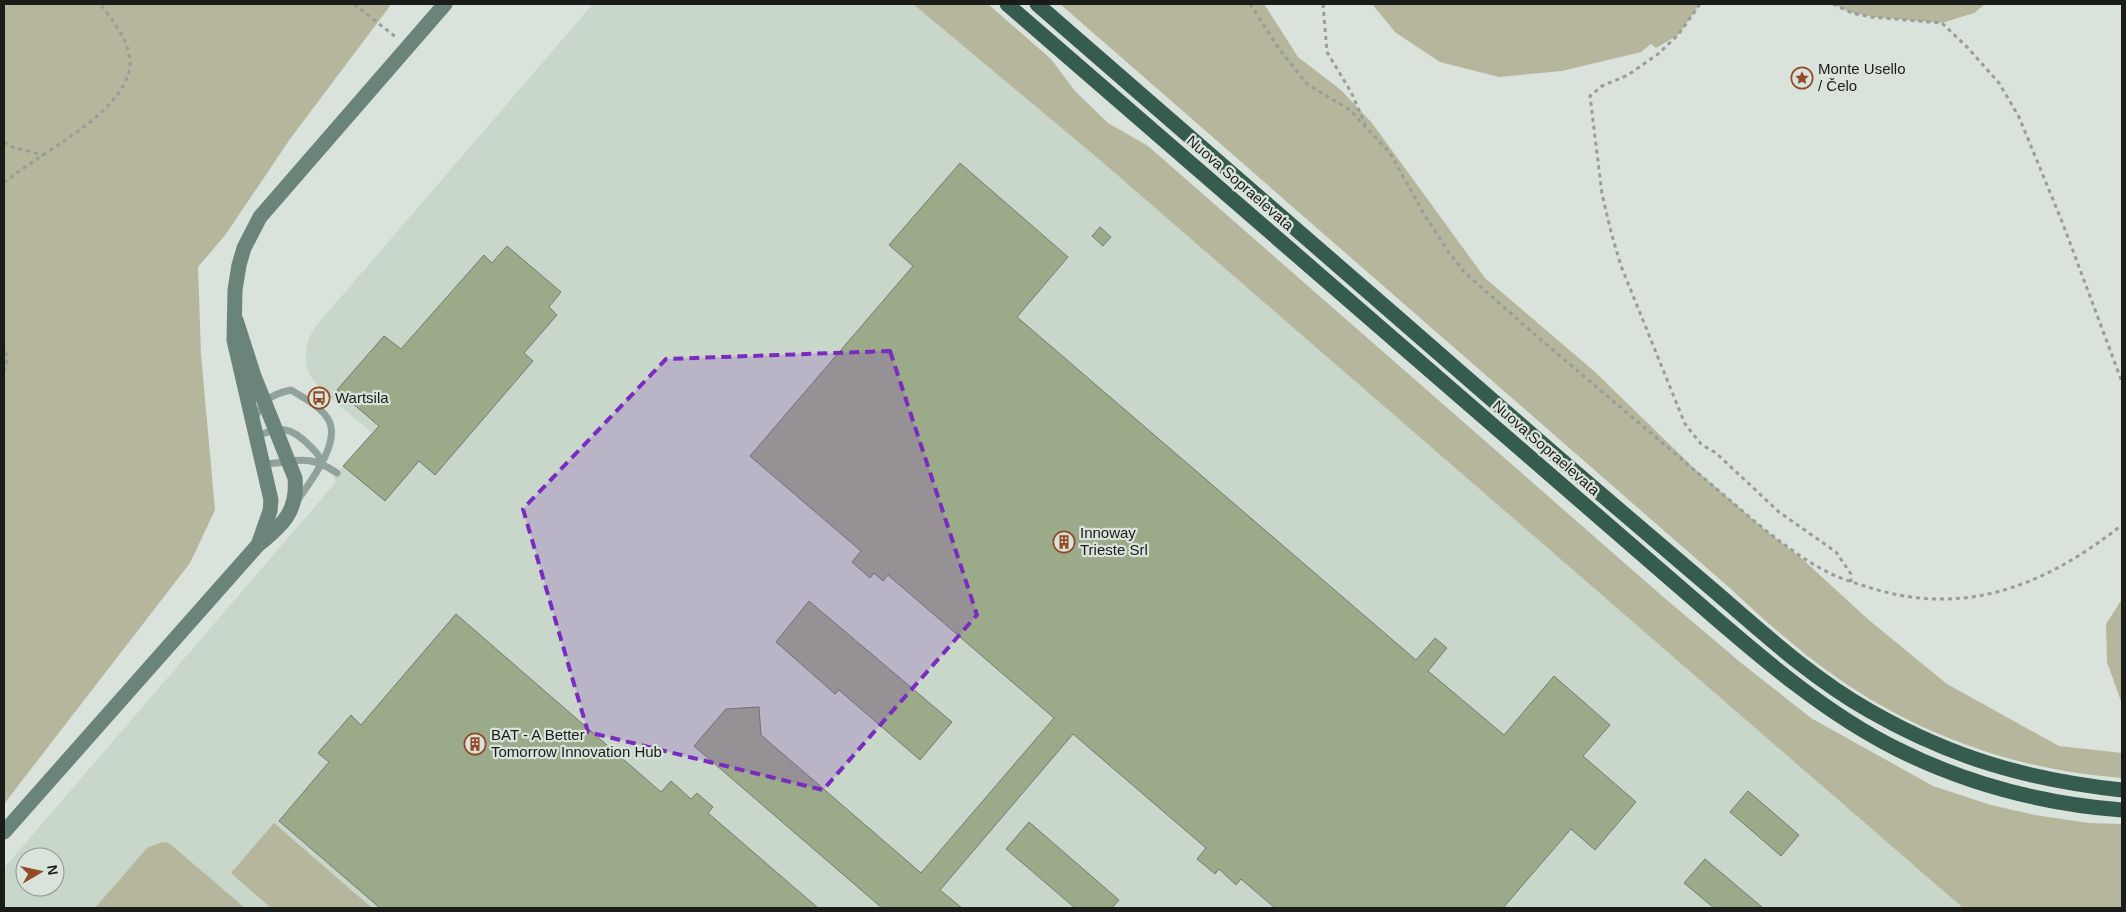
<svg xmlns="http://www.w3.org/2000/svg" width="2126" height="912" font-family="Helvetica,sans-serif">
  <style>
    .built { fill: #c8d7ca; fill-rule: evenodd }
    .green { fill: #b6b69c }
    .building { fill: #9bab8a; stroke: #757971 }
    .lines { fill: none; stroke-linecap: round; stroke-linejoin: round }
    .path { stroke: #979e98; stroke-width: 3; stroke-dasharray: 4 4; stroke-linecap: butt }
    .lane { stroke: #90a29b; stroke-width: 7 }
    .secondary { stroke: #6a847a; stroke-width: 15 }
    .highway { stroke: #355c4e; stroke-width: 15 }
    .marked { fill: #7b2cbf; fill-opacity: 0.2; stroke: #7b2cbf; stroke-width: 4; stroke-dasharray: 10 6; stroke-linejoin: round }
    .labels { text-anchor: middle; stroke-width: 4.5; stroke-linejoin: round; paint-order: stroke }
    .poi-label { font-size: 15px; fill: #191c19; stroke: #dae3db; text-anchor: start }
    .street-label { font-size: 15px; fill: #191c19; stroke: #dae3db }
  </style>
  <rect width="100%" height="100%" fill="#dae3db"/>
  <!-- built -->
  <path class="built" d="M593 4H913L1101 161 1963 908H4V868L336 482 333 478 372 433 321 390 312 379 306 365V351L309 338 315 327ZM25 857H55V887H25Z"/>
  <!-- green -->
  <path class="green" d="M4 4H387L390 6 290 139 226 234 198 267 201 354 215 510 190 563 4 804Z
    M913 4H988L1051 59 1075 91 1108 123 1148 146 1661 595 1740 662 1811 718 1933 786 1991 805 2035 815 2089 823 2122 824V908H1963L1101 161Z
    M1060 4H1264L1298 57 1341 90 1372 123 1485 278 1594 371 1698 472 1765 530 1799 556 1870 621 1947 684 2059 746 2122 753V778C2021 771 1920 736 1836 677 1799 651 1765 621 1732 590Z
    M1372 4H1700L1678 35 1656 48 1651 44 1641 52 1562 71 1499 77 1440 62 1396 33Z
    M1833 4H1985L1974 13 1942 23 1875 17 1852 13Z
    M2122 599V704L2107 662 2106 624Z
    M274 823 372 908H271L231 873Z
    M162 842 169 843 245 908H95L147 848Z"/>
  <!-- building -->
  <path class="building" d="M960 163 1068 257 1017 317 1416 660 1435 638 1447 648 1428 671 1504 735 1554 676 1610 725 1583 756 1636 802 1595 850 1571 829 1503 908H1275L1241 879 1236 885 1219 869 1215 874 1197 859 1206 848 1073 734 940 890 962 908H882L694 746 726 709 759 707 761 735 921 873 1054 718 888 575 883 581 874 573 870 578 852 562 861 551 750 456 913 266 889 245Z
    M1100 227 1111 237 1103 246 1092 236Z
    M507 246 561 292 549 307 557 315 524 353 533 361 435 475 419 461 385 501 343 466 379 426 337 390 384 336 401 349 484 255 492 263Z
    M809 601 952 722 920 760 839 690 835 694 776 642Z
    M456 614 661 792 671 781 691 799 697 793 713 807 708 813 818 908H380L279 821 329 762 318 753 351 715 361 725Z
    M1748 791 1799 835 1781 856 1730 812Z
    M1029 822 1119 900 1112 908H1075L1006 849Z
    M1705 859 1763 908H1714L1684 883Z"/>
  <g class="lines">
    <!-- path -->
    <path class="path" d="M354 4 397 38
      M1250 4 1279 49 1307 84 1350 110 1390 153 1425 216 1448 251 1464 272 1533 333 1765 530C1784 544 1801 558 1822 569 1837 578 1855 583 1871 588 1967 618 2047 584 2122 525
      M1323 4 1327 52 1351 92 1365 124
      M1700 4 1678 35 1658 54 1628 75 1602 86 1590 96 1602 194 1611 232 1621 266 1685 424 1701 444 1716 453 1779 512 1836 552 1851 574V582
      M1833 4 1852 13 1871 17 1942 23 1968 48 1999 83 2019 117 2063 224 2122 382
      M4 142 12 147 43 155
      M4 183C36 154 126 114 130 65 131 43 113 20 100 4
      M4 344 7 359 4 372"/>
    <!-- lane -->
    <path class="lane" d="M254 419C266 399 269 395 291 390 304 398 320 406 328 419 342 442 310 482 297 501
      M255 437C281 425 292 427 311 447 316 452 320 456 322 463
      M263 464C296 463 306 452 337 473"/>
    <!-- secondary -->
    <path class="secondary" d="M258 545 270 511 271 500 234 340 235 290 239 265 244 248 260 217 445 4
      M4 832 258 545C283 525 298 511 295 478L254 376 236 320"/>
    <!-- highway -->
    <path class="highway" d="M1007 4 1705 609C1765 661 1827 714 1897 749 1967 784 2045 804 2122 810
      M1037 4C1214 157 1391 312 1568 466 1618 509 1668 552 1719 595 1766 636 1815 680 1870 711 1952 758 2029 780 2122 790"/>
  </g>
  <!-- marked area -->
  <path class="marked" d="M890 351 977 615 823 790 588 732 523 509 666 359Z"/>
  <!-- icons -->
  <defs>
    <g id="sight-ring" transform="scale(1.125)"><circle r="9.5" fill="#dae3db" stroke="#924b26" stroke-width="1.5"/><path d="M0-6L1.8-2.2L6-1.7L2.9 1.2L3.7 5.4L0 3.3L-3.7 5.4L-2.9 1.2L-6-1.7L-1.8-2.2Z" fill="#924b26"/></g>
    <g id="bus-ring" transform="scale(1.125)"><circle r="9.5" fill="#dae3db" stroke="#924b26" stroke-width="1.5"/><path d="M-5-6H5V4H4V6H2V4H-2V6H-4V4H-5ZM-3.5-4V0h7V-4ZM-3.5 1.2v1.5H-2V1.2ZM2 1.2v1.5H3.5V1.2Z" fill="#924b26"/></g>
    <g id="building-ring" transform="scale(1.125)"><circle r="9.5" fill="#dae3db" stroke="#924b26" stroke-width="1.5"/><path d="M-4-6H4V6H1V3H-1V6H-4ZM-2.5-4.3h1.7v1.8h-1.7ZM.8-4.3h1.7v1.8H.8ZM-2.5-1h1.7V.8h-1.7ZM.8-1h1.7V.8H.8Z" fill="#924b26"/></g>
  </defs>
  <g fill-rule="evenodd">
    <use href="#sight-ring" x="1802" y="78"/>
    <use href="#bus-ring" x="319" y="398"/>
    <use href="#building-ring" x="1064" y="542"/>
    <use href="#building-ring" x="475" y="744"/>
  </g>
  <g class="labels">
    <!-- poi labels -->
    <g class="poi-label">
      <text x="1818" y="74">Monte Usello<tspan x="1818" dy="17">/ Čelo</tspan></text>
      <text x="335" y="403">Wartsila</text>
      <text x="1080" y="538">Innoway<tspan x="1080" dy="17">Trieste Srl</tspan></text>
      <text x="491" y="740">BAT - A Better<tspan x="491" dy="17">Tomorrow Innovation Hub</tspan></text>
    </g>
    <!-- street labels -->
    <g class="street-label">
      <text transform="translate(1240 183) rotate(41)" y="5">Nuova Sopraelevata</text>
      <text transform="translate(1546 448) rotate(41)" y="5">Nuova Sopraelevata</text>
    </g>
  </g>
  <!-- border -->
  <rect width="2126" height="912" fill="none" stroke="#191c19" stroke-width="10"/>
  <!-- north arrow -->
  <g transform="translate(40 872) rotate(81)"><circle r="24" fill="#dae3db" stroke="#8d938d"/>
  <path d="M0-4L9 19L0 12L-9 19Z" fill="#924b26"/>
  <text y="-8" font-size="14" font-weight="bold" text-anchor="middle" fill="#191c19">N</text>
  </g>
</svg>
